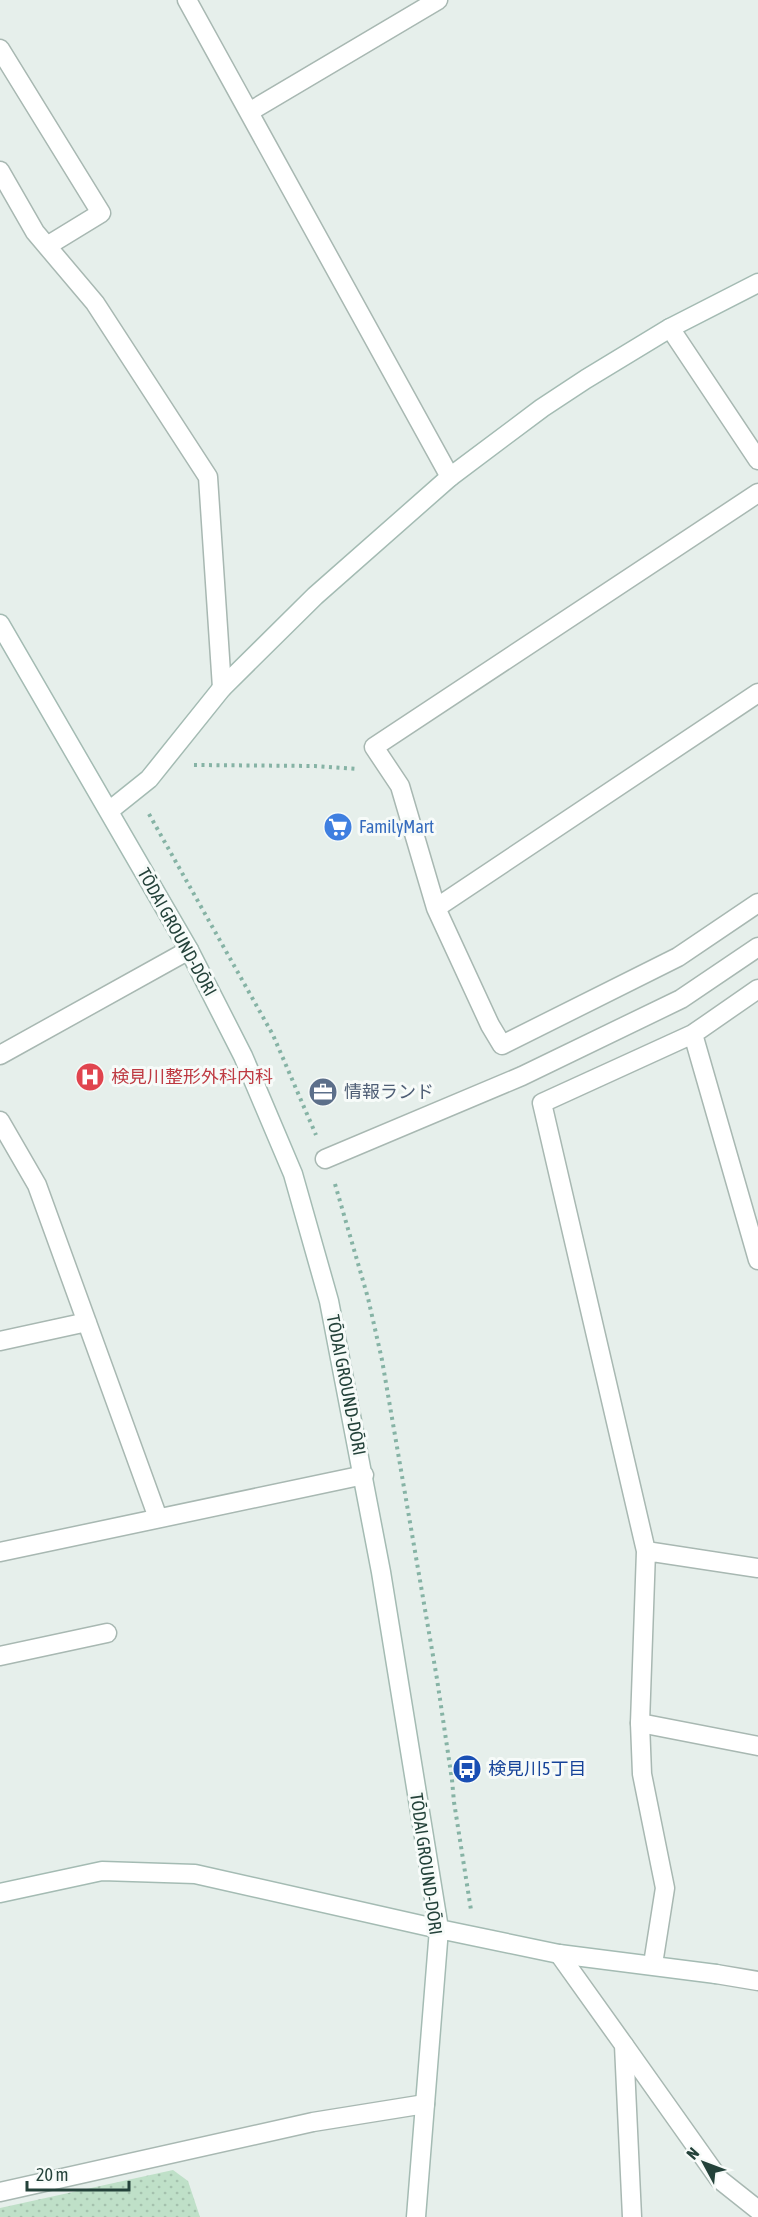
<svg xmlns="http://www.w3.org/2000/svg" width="758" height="2217" font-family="'Asap Condensed','Noto Sans JP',sans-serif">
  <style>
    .grass { fill: url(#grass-dots) }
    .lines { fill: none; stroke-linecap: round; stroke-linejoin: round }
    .lane-casing { stroke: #a8b8b2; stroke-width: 21 }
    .street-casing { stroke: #a8b8b2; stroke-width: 21 }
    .secondary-casing { stroke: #a4bbb3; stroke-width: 21 }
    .path { stroke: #86b3a5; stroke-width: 4; stroke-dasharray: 3 4.5; stroke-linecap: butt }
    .lane { stroke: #fff; stroke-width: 18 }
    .street { stroke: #fff; stroke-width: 18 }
    .secondary { stroke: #fff; stroke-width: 18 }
    .labels { text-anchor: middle; stroke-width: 6; stroke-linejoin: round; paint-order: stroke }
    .shop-label { font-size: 18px; fill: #366cbe; stroke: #f7fbf9; text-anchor: start }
    .street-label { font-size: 18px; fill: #24423a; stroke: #f7fbf9 }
    .health-label { font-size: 18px; fill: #be3a42; stroke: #f7fbf9; text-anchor: start }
    .service-label { font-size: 18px; fill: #4e5e75; stroke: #f7fbf9; text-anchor: start }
    .transit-label { font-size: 18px; fill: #164399; stroke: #f7fbf9; text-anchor: start }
  </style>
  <defs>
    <pattern id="grass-dots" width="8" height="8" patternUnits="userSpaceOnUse" patternTransform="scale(1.5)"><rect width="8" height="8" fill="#bfe0c8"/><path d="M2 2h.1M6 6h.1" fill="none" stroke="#a4c1ad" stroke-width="1.8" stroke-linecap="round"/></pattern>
  </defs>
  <rect width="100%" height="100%" fill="#e6efeb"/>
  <!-- grass -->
  <path class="grass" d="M173 2170 188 2181 200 2217H0V2208Z"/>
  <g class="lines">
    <!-- lane casing -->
    <g class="lane-casing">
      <path id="lane" d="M0 1656 107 1633
        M640 1723 642 1774 665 1888 653 1964
        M624 2045 719 2179 758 2210"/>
    </g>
    <!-- street casing -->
    <g class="street-casing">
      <path id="street" d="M187 0 450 477
        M0 49 101 213 47 246
        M249 112 438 0
        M0 171 35 232 95 303 208 477 222 688
        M670 328 758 460
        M758 693 436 908 490 1025 502 1045 678 957 758 903
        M436 908 400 786 374 747 758 493
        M758 989 693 1034 542 1103 646 1551 640 1723 758 1746
        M693 1034 758 1260
        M0 1055 189 950
        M0 1121 37 1185 158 1518
        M325 1159 522 1076 681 999 758 947
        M0 1341 87 1322
        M646 1551 758 1568
        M0 1552 364 1475
        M559 1954 624 2045 632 2217
        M716 1974 758 1981
        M0 2192 313 2122 425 2104"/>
    </g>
    <!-- secondary casing -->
    <g class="secondary-casing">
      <path id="secondary" d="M0 624 189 950 243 1056 293 1174 329 1301 381 1572 439 1929 416 2217
        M109 811 149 779 222 688 315 596 450 477 542 408 586 379 670 328 758 283
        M0 1893 102 1871 195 1874 439 1929 559 1954 716 1974"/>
    </g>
    <!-- path -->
    <path class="path" d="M194 765 315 766 358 769
      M149 814 273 1035 316 1135
      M335 1184 368 1298 382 1360 437 1679 452 1780 454 1802 471 1910"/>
    <!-- lane -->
    <use href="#lane" class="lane"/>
    <!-- street -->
    <use href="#street" class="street"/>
    <!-- secondary -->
    <use href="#secondary" class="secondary"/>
  </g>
  <!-- icons -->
  <defs>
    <g id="supermarket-disc" transform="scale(1.5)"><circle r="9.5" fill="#3f7fe0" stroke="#f7fbf9"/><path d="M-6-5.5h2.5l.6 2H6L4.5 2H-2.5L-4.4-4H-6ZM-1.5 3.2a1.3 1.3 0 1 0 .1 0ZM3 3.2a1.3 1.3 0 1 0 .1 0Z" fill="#fff"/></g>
    <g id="hospital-disc" transform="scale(1.5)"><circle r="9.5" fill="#e0444e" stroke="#f7fbf9"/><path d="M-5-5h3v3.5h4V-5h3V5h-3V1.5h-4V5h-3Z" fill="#fff"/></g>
    <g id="office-disc" transform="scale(1.5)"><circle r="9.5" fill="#5c6f8a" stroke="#f7fbf9"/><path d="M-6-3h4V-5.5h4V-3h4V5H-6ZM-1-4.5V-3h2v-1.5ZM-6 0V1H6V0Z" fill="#fff"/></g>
    <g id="bus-disc" transform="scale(1.5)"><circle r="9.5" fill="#1a4fb4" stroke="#f7fbf9"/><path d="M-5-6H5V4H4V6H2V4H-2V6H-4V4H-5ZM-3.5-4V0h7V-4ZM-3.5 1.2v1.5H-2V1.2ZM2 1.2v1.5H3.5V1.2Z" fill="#fff"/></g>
  </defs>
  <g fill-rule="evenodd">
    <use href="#supermarket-disc" x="338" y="827"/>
    <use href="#hospital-disc" x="90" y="1077"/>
    <use href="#office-disc" x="323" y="1092"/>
    <use href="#bus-disc" x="467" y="1769"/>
  </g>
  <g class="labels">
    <!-- shop labels -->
    <g class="shop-label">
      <text x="359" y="833">FamilyMart</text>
    </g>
    <!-- street labels -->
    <g class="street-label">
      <text transform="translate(177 932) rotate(61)" y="6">TŌDAI GROUND-DŌRI</text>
      <text transform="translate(346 1385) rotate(79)" y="6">TŌDAI GROUND-DŌRI</text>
      <text transform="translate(426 1864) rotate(82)" y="6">TŌDAI GROUND-DŌRI</text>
    </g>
    <!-- health labels -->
    <g class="health-label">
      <text x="111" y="1083">検見川整形外科内科</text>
    </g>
    <!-- service labels -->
    <g class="service-label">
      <text x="344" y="1098">情報ランド</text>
    </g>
    <!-- transit labels -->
    <g class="transit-label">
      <text x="488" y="1775">検見川5丁目</text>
    </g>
  </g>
  <!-- north arrow -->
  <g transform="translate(704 2163) rotate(311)" stroke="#f7fbf9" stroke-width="4.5" paint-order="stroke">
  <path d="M0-4.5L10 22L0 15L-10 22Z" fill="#24423a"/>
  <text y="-9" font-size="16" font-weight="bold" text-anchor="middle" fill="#24423a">N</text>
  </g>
  <!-- scale -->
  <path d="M27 2181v9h102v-9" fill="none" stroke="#24423a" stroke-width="3"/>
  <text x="36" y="2181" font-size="18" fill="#24423a" stroke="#f7fbf9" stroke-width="4.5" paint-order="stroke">20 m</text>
</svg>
